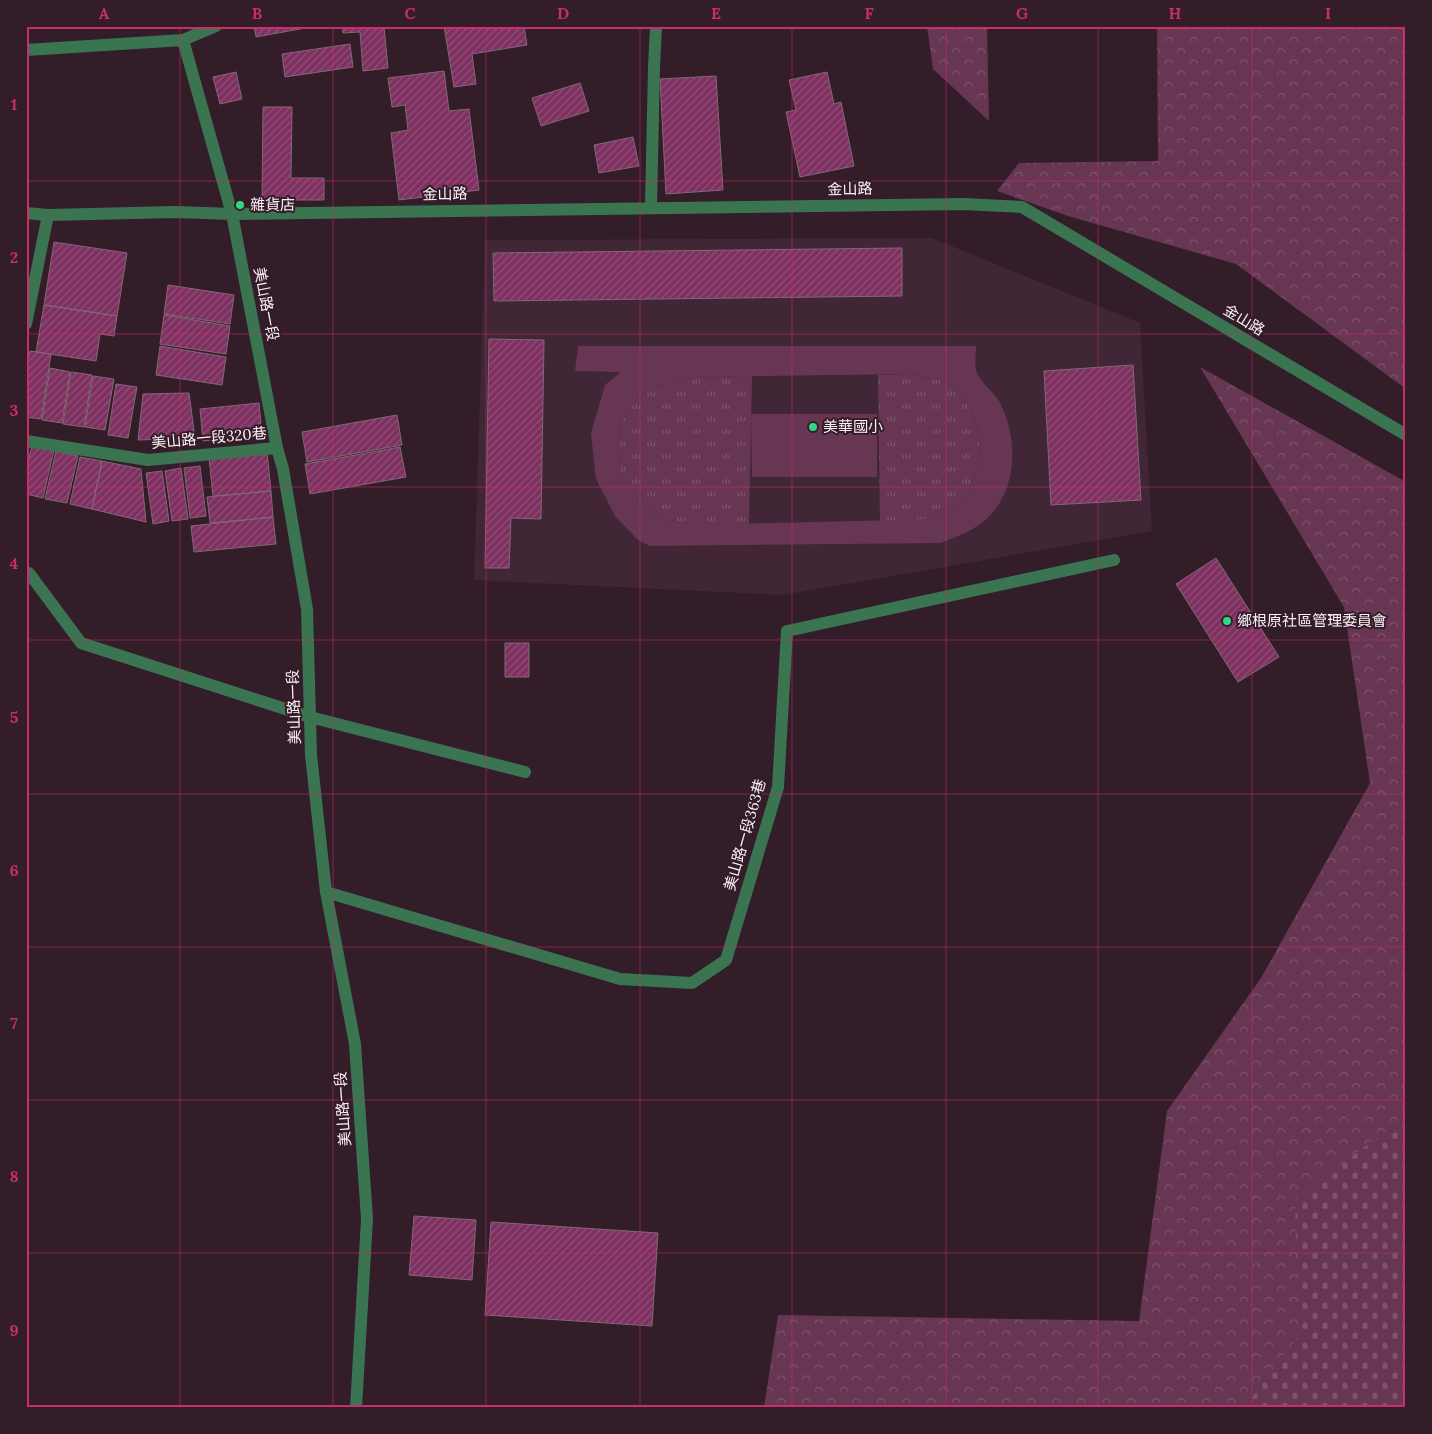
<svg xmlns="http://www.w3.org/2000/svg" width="1432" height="1434" font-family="Lora,'Noto Sans TC',serif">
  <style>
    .built { fill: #412636 }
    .grass { fill: url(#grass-tufts) }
    .forest { fill: url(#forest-crowns) }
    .cemetery { fill: url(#cemetery-stones) }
    .pitch { fill: #673653; fill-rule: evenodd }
    .building { fill: url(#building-hatch); stroke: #826875 }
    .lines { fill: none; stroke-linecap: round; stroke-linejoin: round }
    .minor { stroke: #3b7451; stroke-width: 12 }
    .grid { fill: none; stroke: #c82e6b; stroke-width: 1; stroke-opacity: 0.55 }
    .poi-dot { fill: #30d882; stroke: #321d29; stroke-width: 2 }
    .labels { text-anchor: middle; stroke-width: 4; stroke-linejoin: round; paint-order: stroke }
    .street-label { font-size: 15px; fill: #feeff7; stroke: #321d29 }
    .poi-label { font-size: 15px; fill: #feeff7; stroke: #321d29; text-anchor: start }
    .neatline { fill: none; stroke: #c82e6b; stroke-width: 2 }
    .grid-label { font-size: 16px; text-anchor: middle; font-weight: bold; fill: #c82e6b }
  </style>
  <defs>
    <pattern id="grass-tufts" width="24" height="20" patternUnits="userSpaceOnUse" patternTransform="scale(1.25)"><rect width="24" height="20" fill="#673653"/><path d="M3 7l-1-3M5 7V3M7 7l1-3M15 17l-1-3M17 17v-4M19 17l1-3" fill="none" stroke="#7e536c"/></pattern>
    <pattern id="forest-crowns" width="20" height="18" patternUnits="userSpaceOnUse" patternTransform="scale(1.25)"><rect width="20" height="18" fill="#673653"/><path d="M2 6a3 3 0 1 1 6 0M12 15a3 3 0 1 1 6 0" fill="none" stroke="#7e536c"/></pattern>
    <pattern id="cemetery-stones" width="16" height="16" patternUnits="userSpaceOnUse" patternTransform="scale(1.25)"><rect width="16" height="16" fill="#673653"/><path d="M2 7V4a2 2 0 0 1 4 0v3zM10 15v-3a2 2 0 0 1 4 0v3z" fill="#7e536c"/></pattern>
    <pattern id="building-hatch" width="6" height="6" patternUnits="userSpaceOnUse" patternTransform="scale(1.25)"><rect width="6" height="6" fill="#7e3061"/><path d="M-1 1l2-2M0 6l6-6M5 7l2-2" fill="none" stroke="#914e78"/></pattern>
  </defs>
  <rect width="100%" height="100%" fill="#321d29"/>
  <!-- built -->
  <path class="built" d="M932 238 1140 323 1152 531 783 595 474 580 485 240Z"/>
  <!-- grass -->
  <path class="grass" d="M908 374 938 379 961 390 975 418 981 447 974 478 964 502 940 519 880 522 878 375Z
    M752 376 749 525H690L658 518 635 495 622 477 618 453 621 422 637 399 659 385 694 377Z"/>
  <!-- forest -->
  <path class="forest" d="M927 26H987L989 121 933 69Z
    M1157 26H1406V389L1236 264 1068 216 997 191 1019 163 1158 161Z
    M1200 367 1406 482V1408H764L778 1315 1139 1321 1167 1111 1261 978 1370 783 1344 607Z"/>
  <!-- cemetery -->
  <path class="cemetery" d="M1406 1116V1408H1244L1302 1331 1297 1279 1295 1199Z"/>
  <!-- pitch -->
  <path class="pitch" d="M578 346H976C976 354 974 366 977 373 981 383 995 393 1000 403 1019 440 1018 493 984 521 971 532 956 537 940 543L650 546 638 540 615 516 596 479 591 433 605 385 621 372 575 371ZM908 374 938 379 961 390 975 418 981 447 974 478 964 502 940 519 690 525 658 518 635 495 622 477 618 453 621 422 637 399 659 385 694 377Z
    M751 414H877V477H752Z"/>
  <!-- building -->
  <path class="building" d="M254 26H316L256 37Z
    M342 26H384L388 68 363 71 360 32 343 33Z
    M444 26H524L527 45 472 54 476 84 454 87Z
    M350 44 353 67 285 77 282 54Z
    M444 71 449 111 469 109 479 190 399 200 391 133 408 130 405 105 392 107 388 78Z
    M236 72 242 99 220 104 213 77Z
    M827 72 834 104 841 102 854 166 800 177 786 112 796 110 789 80Z
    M716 76 723 190 666 194 660 79Z
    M580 83 589 111 541 126 532 98Z
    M263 107H292L291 178H324V200H262Z
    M633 137 639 166 599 173 594 145Z
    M54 242 127 253 117 316 44 305Z
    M902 248V296L494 301 493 253Z
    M168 285 234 295 230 324 164 314Z
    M44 305 117 316 114 336 100 334 96 361 36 352Z
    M164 315 230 326 226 354 160 344Z
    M489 339 544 340 541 519 511 518 509 568H485Z
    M160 346 226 357 222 385 156 375Z
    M30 351 51 354 41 419 26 417V373Z
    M1133 365 1141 500 1051 505 1044 371Z
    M50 368 70 372 62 423 42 420Z
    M71 372 92 375 84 427 63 424Z
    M93 376 114 379 105 430 85 427Z
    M116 384 137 387 128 438 108 435Z
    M189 393 195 438 138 440 143 394Z
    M259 403 262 435 203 441 200 409Z
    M397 415 402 445 307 462 302 432Z
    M32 446 54 450 43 498 26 494V470Z
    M400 447 406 477 310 494 305 464Z
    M56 451 78 456 67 503 45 499Z
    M267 452 271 491 213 496 209 458Z
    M80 457 102 461 92 509 70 504Z
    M102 461 141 469 146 522 92 509Z
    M200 466 206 516 190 518 184 468Z
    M181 468 188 519 172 521 165 471Z
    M162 471 169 521 153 524 146 473Z
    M271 491 273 517 210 523 207 497Z
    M273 517 276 544 194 552 191 526Z
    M1216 558 1279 657 1238 682 1176 584Z
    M505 643H529V677H505Z
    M414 1216 476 1220 472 1280 409 1275Z
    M491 1222 658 1233 652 1326 485 1315Z"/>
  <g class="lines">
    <!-- minor -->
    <path class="minor" d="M216 26 183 40 232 214 277 448 283 469 307 609 311 755 326 892 355 1044 367 1219 356 1408
      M26 50 183 40
      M651 207 654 67 656 26
      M26 213 48 215 175 212 232 214 964 204 1022 207 1406 435
      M26 324 48 215
      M26 441 148 460 277 448
      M26 574 29 573 81 643 310 717 525 772
      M326 892 620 979 692 983 726 960 778 787 787 631 1114 560"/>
  </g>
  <!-- grid -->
  <path class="grid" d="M180 26V1408M333 26V1408M486 26V1408M640 26V1408M792 26V1408M946 26V1408M1098 26V1408M1252 26V1408M26 181H1406M26 334H1406M26 487H1406M26 640H1406M26 794H1406M26 947H1406M26 1100H1406M26 1253H1406"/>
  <!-- markers -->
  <g class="poi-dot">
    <circle cx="240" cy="205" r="5"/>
    <circle cx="813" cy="427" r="5"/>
    <circle cx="1227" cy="621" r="5"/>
  </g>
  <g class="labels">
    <!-- street labels -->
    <g class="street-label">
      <text transform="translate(850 189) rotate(-1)" y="5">金山路</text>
      <text transform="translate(445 194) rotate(-1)" y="5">金山路</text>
      <text transform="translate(266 304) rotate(79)" y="5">美山路一段</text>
      <text transform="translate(1244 320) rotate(31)" y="5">金山路</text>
      <text transform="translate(209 438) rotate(-5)" y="5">美山路一段320巷</text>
      <text transform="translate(294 707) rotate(-92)" y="5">美山路一段</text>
      <text transform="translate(745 835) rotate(-74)" y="5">美山路一段363巷</text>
      <text transform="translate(343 1109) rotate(-94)" y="5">美山路一段</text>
    </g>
    <!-- poi labels -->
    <g class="poi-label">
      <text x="250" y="210">雜貨店</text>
      <text x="823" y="432">美華國小</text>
      <text x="1237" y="626">鄉根原社區管理委員會</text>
    </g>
  </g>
  <!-- border -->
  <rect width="1432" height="1434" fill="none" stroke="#321d29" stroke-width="55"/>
  <rect x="28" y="28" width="1376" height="1378" class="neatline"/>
  <g class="grid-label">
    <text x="104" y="19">A</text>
    <text x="257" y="19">B</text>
    <text x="410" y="19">C</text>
    <text x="563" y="19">D</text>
    <text x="716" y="19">E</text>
    <text x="869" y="19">F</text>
    <text x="1022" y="19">G</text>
    <text x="1175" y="19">H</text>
    <text x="1328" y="19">I</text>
    <text x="14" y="110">1</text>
    <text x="14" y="263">2</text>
    <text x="14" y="416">3</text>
    <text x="14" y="569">4</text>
    <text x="14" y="723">5</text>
    <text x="14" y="876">6</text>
    <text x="14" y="1029">7</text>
    <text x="14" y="1182">8</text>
    <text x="14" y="1336">9</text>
  </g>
</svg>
